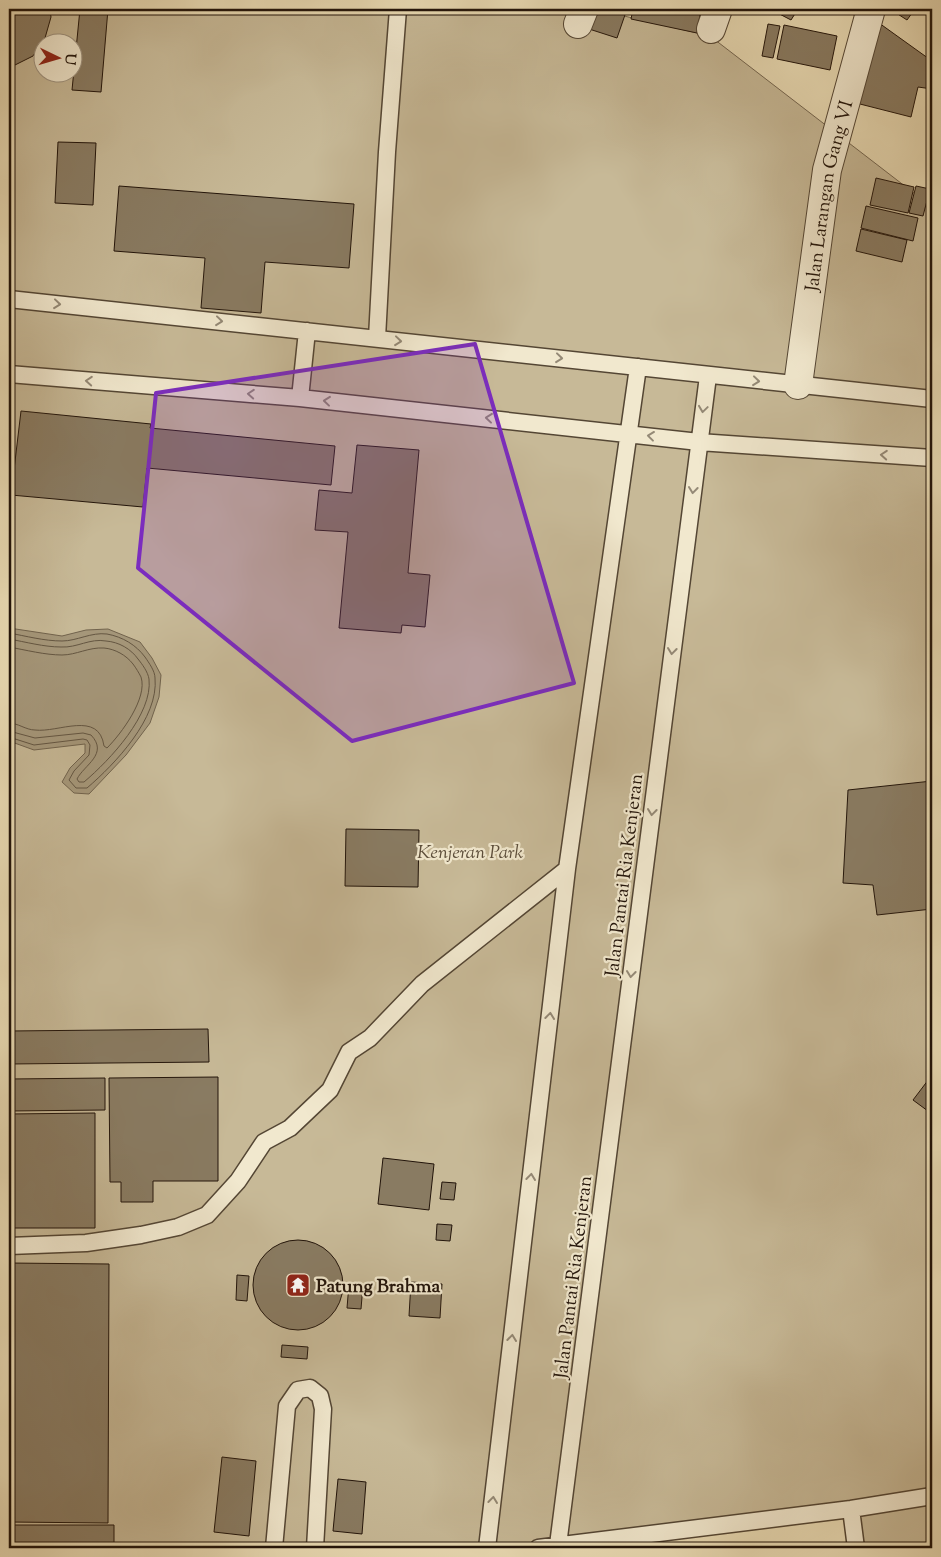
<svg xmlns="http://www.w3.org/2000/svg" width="941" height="1557" font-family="'Sorts Mill Goudy',serif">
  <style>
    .green { fill: #c7b997; stroke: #746650; fill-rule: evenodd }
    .water { fill: #a5977a; stroke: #71634d }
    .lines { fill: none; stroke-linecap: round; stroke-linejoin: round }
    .shore { stroke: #645642; stroke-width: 1 }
    .building { fill: #897b62; stroke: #22140a }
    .service-casing { stroke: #544634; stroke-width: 19 }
    .minor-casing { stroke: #544634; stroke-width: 30 }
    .service { stroke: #f1e8ce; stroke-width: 16 }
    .minor { stroke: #f1e8ce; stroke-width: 28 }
    .oneway { stroke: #948976 }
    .marked { fill: #7b2cbf; fill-opacity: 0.2; stroke: #7b2cbf; stroke-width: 4; stroke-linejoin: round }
    .labels { text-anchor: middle; stroke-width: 4.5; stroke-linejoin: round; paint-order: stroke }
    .street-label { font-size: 19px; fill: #22140a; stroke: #f1e8ce }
    .park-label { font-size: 19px; font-style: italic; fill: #5c4e3b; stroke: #f1e8ce }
    .poi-label { font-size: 19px; font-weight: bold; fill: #22140a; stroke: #f1e8ce; text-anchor: start }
  </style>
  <rect width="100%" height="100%" fill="#e9dbb4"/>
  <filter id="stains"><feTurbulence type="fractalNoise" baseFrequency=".004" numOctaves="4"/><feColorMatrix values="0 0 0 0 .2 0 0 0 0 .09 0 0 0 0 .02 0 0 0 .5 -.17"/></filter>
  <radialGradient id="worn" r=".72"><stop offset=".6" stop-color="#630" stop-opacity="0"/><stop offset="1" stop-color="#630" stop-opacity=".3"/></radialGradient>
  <!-- green -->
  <path class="green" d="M9 9H594L710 36 932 207V1548H856L851 1509 559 1548H9ZM42 42H72V72H42Z"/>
  <!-- water -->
  <path class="water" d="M9 628 62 636 86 630 108 629 140 642 152 658 161 675 159 697 150 723 126 755 89 794 74 793 62 782 70 768 85 753V744L34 750 9 741Z"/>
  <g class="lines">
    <!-- shore -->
    <path class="shore" d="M9 633C26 636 44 641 62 641 77 641 91 632 107 634 123 637 136 645 145 657 149 663 155 671 155 678 159 718 115 764 87 788H76L69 780 74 771 89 755 90 745 87 740 83 739 34 745 9 737
      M9 639C26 642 44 647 61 647 77 648 90 638 106 641 119 642 131 649 138 659 142 664 148 672 149 679 153 714 110 760 84 782H79L77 779C84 765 109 754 91 735L83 733 35 738 9 731
      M9 647C26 650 45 655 62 655 76 655 89 647 104 648 115 649 126 655 133 664 136 668 139 673 141 677 148 698 121 734 107 748L104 746C99 710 58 733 35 730 26 730 18 723 9 723"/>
  </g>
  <!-- building -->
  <path class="building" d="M9 9H50L51 17 45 38 33 56 13 66 9 67Z
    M80 9H108L101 92 72 90Z
    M592 9H627L617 38 586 28Z
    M633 9H701L697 33 631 19Z
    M770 9H798L791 20Z
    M846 9H859L854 15Z
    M890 9H915L907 20Z
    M879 23 932 61V89L918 87 911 117 856 103Z
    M768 24 780 26 773 58 762 56Z
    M784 25 837 36 830 70 777 59Z
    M58 142 96 143 93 205 55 203Z
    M876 178 914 187 908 213 870 205Z
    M119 186 354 204 349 268 265 262 261 313 201 308 205 258 114 251Z
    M916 186 930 189 923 216 909 213Z
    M866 206 918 218 913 241 861 228Z
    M861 229 907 240 902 262 856 251Z
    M21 411 151 424 150 428 335 446 331 485 147 468 143 507 11 495Z
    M357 445 419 450 408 573 430 575 425 627 402 625 401 633 339 628 348 532 315 530 319 490 352 493Z
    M932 781V909L877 915 873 885 843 883 848 790Z
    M346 829 419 830 418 887 345 886Z
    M208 1029 209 1062 9 1064V1031Z
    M932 1075V1114L913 1100Z
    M218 1077V1181H153V1202H121V1182H110L109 1078Z
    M105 1078V1110L9 1111V1079Z
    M95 1113V1228H9V1114Z
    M383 1158 434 1164 429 1210 378 1204Z
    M442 1182 456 1183 454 1200 440 1199Z
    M437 1224 452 1225 450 1241 436 1240Z
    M253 1285a45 45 0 1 1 90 0a45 45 0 1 1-90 0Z
    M9 1263 109 1264 108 1523 9 1522Z
    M237 1275 249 1276 247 1301 236 1300Z
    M411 1282 442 1284 440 1318 409 1316Z
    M349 1284 363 1285 361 1309 347 1308Z
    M282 1345 308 1347 307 1359 281 1357Z
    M222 1457 256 1461 249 1536 214 1532Z
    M338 1479 366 1482 362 1534 333 1531Z
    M9 1525H114V1548H9Z"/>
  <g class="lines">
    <!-- service casing -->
    <g class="service-casing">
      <path id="service" d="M9 299 932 399
        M377 338 387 152 398 9
        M9 374 300 398 699 442 932 458
        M300 398 307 331
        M9 1246 86 1243 141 1235 178 1227 207 1215 238 1181 264 1142 290 1128 330 1090 349 1052 370 1038 422 984 567 869
        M851 1509 856 1548
        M558 1545 708 376
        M274 1548 287 1406 298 1390 310 1388 320 1396 323 1409 315 1548
        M487 1548 567 869 638 367
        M538 1548 851 1509 932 1496"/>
    </g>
    <!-- minor casing -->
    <g class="minor-casing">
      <g id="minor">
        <path d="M578 24 584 9"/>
        <path d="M711 29 718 9"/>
        <path id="s1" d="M798 385 827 170 871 9"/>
      </g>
    </g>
    <!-- service -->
    <use href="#service" class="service"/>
    <!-- minor -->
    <use href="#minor" class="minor"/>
  </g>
  <!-- one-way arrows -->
  <defs><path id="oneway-chevron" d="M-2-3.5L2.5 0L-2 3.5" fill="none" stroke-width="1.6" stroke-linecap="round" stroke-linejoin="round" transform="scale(1.25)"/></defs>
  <g class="oneway">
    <use href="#oneway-chevron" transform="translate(57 304) rotate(6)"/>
    <use href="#oneway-chevron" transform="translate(219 321) rotate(6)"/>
    <use href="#oneway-chevron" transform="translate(398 341) rotate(6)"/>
    <use href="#oneway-chevron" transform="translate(559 358) rotate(6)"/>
    <use href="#oneway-chevron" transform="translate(89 381) rotate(-176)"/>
    <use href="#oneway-chevron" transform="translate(756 381) rotate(6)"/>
    <use href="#oneway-chevron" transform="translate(251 394) rotate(-176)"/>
    <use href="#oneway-chevron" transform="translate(327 401) rotate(-174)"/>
    <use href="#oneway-chevron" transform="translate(703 409) rotate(98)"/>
    <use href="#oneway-chevron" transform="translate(489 418) rotate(-174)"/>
    <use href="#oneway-chevron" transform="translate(651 436) rotate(-173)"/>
    <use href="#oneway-chevron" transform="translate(884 455) rotate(-176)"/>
    <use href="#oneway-chevron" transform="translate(693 490) rotate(97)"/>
    <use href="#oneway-chevron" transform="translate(672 651) rotate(97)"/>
    <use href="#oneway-chevron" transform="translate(652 812) rotate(97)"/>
    <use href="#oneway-chevron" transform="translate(631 974) rotate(97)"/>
    <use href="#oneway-chevron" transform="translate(550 1016) rotate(-83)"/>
    <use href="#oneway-chevron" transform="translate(531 1177) rotate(-83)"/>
    <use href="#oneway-chevron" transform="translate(512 1338) rotate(-83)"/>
    <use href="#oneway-chevron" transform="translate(493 1500) rotate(-83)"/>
  </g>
  <!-- marked area -->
  <path class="marked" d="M475 344 574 683 352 741 138 568 156 393Z"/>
  <!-- icons -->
  <defs>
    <g id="temple-square" transform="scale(1.25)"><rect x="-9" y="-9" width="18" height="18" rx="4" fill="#8f2418" stroke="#f1e8ce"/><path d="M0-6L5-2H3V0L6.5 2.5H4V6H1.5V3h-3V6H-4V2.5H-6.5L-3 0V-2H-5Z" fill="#fff"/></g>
  </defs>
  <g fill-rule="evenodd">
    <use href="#temple-square" x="298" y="1285"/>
  </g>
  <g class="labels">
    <!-- street labels -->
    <g class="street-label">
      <text dy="7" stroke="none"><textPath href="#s1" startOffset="192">Jalan Larangan Gang VI</textPath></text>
      <text transform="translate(623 875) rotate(-83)" y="7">Jalan Pantai Ria Kenjeran</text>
      <text transform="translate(572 1277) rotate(-83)" y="7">Jalan Pantai Ria Kenjeran</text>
    </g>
    <!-- park labels -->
    <g class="park-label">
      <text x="470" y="858">Kenjeran Park</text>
    </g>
    <!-- poi labels -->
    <g class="poi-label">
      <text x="316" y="1292">Patung Brahma</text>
    </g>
  </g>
  <!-- margin -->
  <rect width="941" height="1557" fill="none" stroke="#e9dbb4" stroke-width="30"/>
  <rect x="10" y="10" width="921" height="1537" fill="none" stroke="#22140a" stroke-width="2.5"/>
  <rect x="15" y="15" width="911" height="1527" fill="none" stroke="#22140a"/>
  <!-- north arrow -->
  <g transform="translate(58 58) rotate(95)"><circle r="24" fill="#f1e8ce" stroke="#9e9380"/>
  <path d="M0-4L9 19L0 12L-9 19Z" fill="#8f2418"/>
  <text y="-8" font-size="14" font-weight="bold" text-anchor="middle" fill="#22140a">U</text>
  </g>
  <rect width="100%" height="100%" filter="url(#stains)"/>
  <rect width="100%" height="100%" fill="url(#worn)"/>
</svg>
